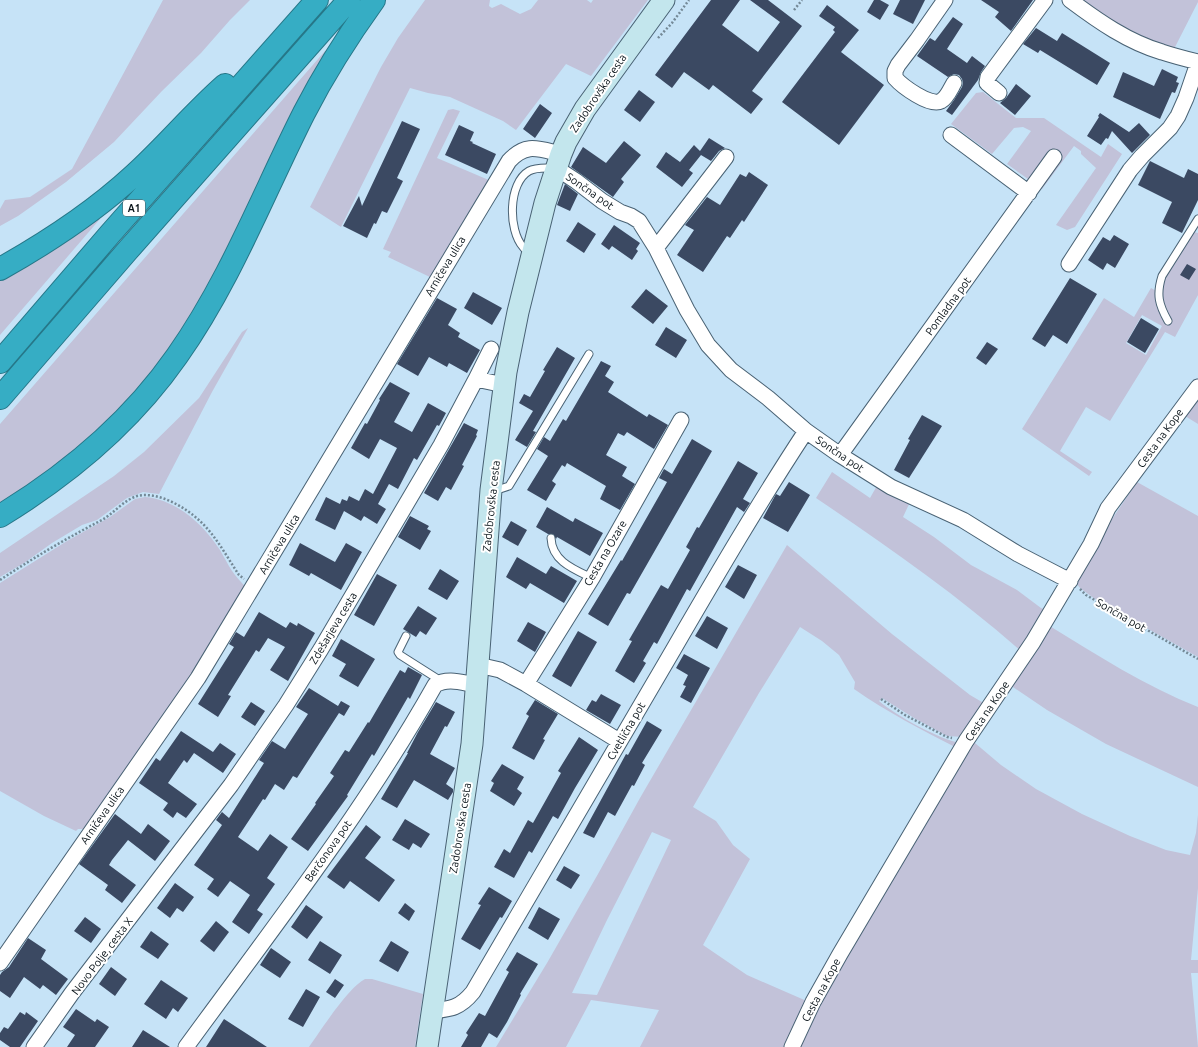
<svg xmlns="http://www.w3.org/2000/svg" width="1198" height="1047" font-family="Ubuntu,sans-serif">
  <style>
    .green { fill: #c2c2d9; fill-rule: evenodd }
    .building { fill: #3b4962 }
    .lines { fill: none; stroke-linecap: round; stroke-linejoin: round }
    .lane-casing { stroke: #496274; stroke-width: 9 }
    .street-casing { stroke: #496274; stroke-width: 17 }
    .secondary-casing { stroke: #496274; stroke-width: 23 }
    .highway-casing { stroke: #267788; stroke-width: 24 }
    .path { stroke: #748997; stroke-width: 2.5; stroke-dasharray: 2 2; stroke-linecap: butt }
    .lane { stroke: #fff; stroke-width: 7 }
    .street { stroke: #fff; stroke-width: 15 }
    .secondary { stroke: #c3e6ed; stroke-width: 21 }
    .highway { stroke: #36adc4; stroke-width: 22 }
    .labels { text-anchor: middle; stroke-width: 4; stroke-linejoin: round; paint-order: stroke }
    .shield { fill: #fff; stroke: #52595d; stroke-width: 1 }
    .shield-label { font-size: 10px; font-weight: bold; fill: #081218 }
    .street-label { font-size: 11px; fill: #081218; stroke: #fff }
  </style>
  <rect width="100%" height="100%" fill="#c6e3f7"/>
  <!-- green -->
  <path class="green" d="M163 0H250L230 20 201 53 162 91 114 142 66 182 18 216 0 226V209L5 200 30 197 72 169Z
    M425 0H490L489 6 492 8 501 4 520 14 531 9 538 0H587L591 3 593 0H648L591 76 566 64 516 130 503 121 450 97 428 93 410 88 341 227 310 207 381 67 398 38Z
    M1081 0H1198V2L1173 51 1128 35Z
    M325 51 328 53 200 302 170 349 139 387 114 415 67 458 0 505V424Z
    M983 92 1016 118H1044L1101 157 1108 144 1122 154 1075 227 1067 230 1056 225 1096 168 1081 154V151L1074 146 1042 189 1007 164 1031 131 1023 127 1014 128 992 154 951 124 976 93Z
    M453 109 460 111 437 158 491 181 432 278 388 257 391 252 383 249 448 110Z
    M98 216 100 219 0 335V280L29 265Z
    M1194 232 1198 233V295L1175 337 1165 332 1110 421 1086 407 1060 451 1092 472 1089 476 1022 429 1104 298 1134 317 1151 288 1160 293C1165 271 1182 251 1194 232ZM1142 315 1162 326 1146 355 1126 343Z
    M248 328 212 392 159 494 143 492 127 498 97 520 82 525 52 543 24 563 0 577V553L114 476 144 452 199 398 242 332Z
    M1198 398V424L1185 416Z
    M832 472 870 498 878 484 911 500 903 517 934 537 971 565 1017 590 1041 608 1049 611 1023 653C959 596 887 546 816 498Z
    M1137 482 1198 516V657L1095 599 1080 588 1076 583 1104 531Z
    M145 497C177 500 203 524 220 550 229 566 233 575 247 588L244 598 85 829H78L76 831 44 816 0 791V583L67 541 110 517 135 499Z
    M787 545 892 634 970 695 987 705 964 737 947 736 914 718 882 698 879 701C895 715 940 740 961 743L957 748C922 730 887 712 854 689L855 682 839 655 822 641 800 627 759 693 693 807 716 821 733 845 750 859 703 945 747 975 809 1002 788 1047H640L659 1010 591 1000 566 1047H496L547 963 598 874 640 798ZM652 832 671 840 597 995 572 993 607 920Z
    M1048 625C1097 655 1145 686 1198 707V787L1106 744 1047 710 1010 685Z
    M974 737 975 743 1001 765 1036 789 1082 814 1130 836 1166 850 1190 855 1196 833 1198 815V888L1191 960H1198V973H1191L1198 1047H796L804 1029Z
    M365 979H372L423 994 415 1047H309C321 1030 348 988 365 979Z"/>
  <!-- building -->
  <path class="building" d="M711 0H740L722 25 758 52 780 22 750 0H768L802 26 752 91 763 99 751 114 713 85 709 90 684 72 672 88 655 75Z
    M874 0H880L889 5 880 20 867 12Z
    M900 0H925L913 24 893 14Z
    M981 0H1033L1011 31 995 17 999 12Z
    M827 5 859 30 841 52 884 85 839 145 782 102 835 32 833 30 835 27 819 16Z
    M953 17 963 24 947 49 967 63 972 56 985 66 981 72 978 80 952 115 946 111 954 100 962 87 963 83 962 79 959 75 954 74 948 77 917 56 930 38 935 41Z
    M1036 28 1057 41 1062 33 1110 63 1097 85 1040 50 1038 53 1023 44Z
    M1162 69 1178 77 1176 82 1179 83 1175 93 1172 92 1160 119 1113 97 1123 72 1154 86Z
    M1016 84 1031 96 1015 115 1000 103 1006 98Z
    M639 90 655 102 640 122 624 110Z
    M540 104 552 113 535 138 523 129Z
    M1100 113 1129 132 1139 123 1150 135 1132 153 1112 131 1108 139 1106 138 1101 145 1087 136 1099 117 1098 116Z
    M402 121 420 129 397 178 403 181 387 213 382 211 376 224 374 223 367 238 343 226 359 196 362 206Z
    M459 125 474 132 470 141 473 142 472 143 496 154 487 174 445 155Z
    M709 138 725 148 719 151 711 161 701 155 689 170 693 173 682 187 656 167 666 152 680 162 694 145 700 151Z
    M624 141 641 155 621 179 624 182 613 197 571 167 583 147 606 163Z
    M1150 161 1184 178 1188 169 1198 174V200L1182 233 1162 223 1172 202 1138 185Z
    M749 172 768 185 744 222 742 220 730 238 727 236 703 272 677 255 694 230 685 225 707 197 720 205 740 174 746 177Z
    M565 184 578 194 570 211 557 205Z
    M578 222 596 234 584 253 566 241Z
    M614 225 640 243 636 249 638 251 632 260 612 246 609 250 601 244Z
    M1114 235 1129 244 1115 268 1107 263 1103 270 1088 260 1103 237 1110 241Z
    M1187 264 1196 269 1189 280 1180 275Z
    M1070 278 1097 294 1067 344 1053 335 1045 347 1032 339Z
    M646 289 668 306 653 324 631 307Z
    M473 292 502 308 492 325 464 308Z
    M437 298 457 309 448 325 460 333 458 337 480 350 467 373 449 363 447 367 429 357 418 376 397 364Z
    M1141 318 1159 329 1145 353 1127 342Z
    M666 327 687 340 676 358 655 345Z
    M987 342 998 349 986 365 976 358Z
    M557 347 575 358 533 431 536 432 527 447 515 440 533 411 519 403 524 394 530 397 545 371 543 370Z
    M601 361 611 366 605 376 614 382 608 392 647 417 649 414 668 425 654 449 627 432 624 436 618 433 606 455 627 467 622 476 635 484 620 510 600 499 606 486 567 463 565 467 562 465 552 481 556 484 546 501 527 490 548 456 537 449 544 437 550 441 563 419 566 421Z
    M390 382 410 393 394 422 412 432 428 403 446 413 439 426 437 425 417 460 414 458 398 489 389 484 378 504 386 509 377 524 364 516 361 521 344 511 335 530 315 520 326 497 340 504 342 499 347 501 349 496 359 501 365 489 373 494 397 448 380 439 369 459 351 448 365 423 367 424 380 400 379 399Z
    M922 415 942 426 909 478 894 470 910 440 908 439Z
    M464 423 478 430 476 435 477 436 462 465 464 466 451 490 446 487 438 501 424 493Z
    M692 439 712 451 630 594 627 593 608 626 588 614 621 560 622 561 667 482 659 478 664 469 672 474Z
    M738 461 758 473 743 499 750 503 744 512 737 507 690 591 687 589 657 644 654 642 643 661 646 663 634 683 615 671 632 641 629 640 661 585 668 589 690 550 686 547 697 527 699 528Z
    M789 482 810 495 788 532 763 518 776 494 780 496Z
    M547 507 573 522 575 518 603 533 590 556 557 537 556 539 553 534H548L536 527Z
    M410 516 429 526 427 529 431 531 420 550 398 537Z
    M511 521 527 530 518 546 502 537Z
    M300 543 335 562 346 543 362 552 341 590 311 573 309 576 289 565Z
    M517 557 546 574 551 566 577 581 564 603 530 583 526 589 506 577Z
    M738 565 757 575 744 599 725 587Z
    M440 569 459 581 447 600 428 589Z
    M377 574 397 585 374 626 354 615Z
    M418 606 437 618 426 635 420 631 416 637 403 629Z
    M259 612 286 628 290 622 297 626 298 623 315 633 288 681 270 670 285 647 268 638 259 652 256 650 228 695 231 696 218 717 198 704 234 647 229 644 236 632 244 637Z
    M707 616 728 628 717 649 695 636Z
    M528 622 546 632 535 652 517 641Z
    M578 631 597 642 571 687 552 676Z
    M341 639 375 659 358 687 339 676 346 664 332 656Z
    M684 654 710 668 691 703 680 697 686 686 683 685 688 675 676 668Z
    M408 667 422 675 410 699 408 697 374 756 372 754 347 795 348 796 308 851 291 839 316 804 315 803 334 776 330 773 345 750 349 752 368 722 369 723 400 670 405 673Z
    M309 688 338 706 341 701 350 706 344 716 339 713 297 778 293 776 284 790 275 784 265 800 263 799 238 837 258 851 270 834 288 847 267 878 275 884 257 910 263 914 249 934 232 922 250 895 230 881 218 897 207 889 214 879 194 865 222 825 216 820 222 812 229 818 264 763 259 760 272 741 285 749 308 714 296 707Z
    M601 694 621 705 610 724 586 710 592 700 596 702Z
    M535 700 558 714 543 739 545 740 534 760 512 748 529 716 526 714Z
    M251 702 265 711 255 726 241 717Z
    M436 702 455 712 447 727 445 726 430 754 455 768 446 784 453 789V792L448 800 414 780 397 808 381 799 408 753H407L418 732Z
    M647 721 662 730 642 763 645 765 634 786 632 785 615 816 608 812 594 838 583 833 626 754 628 755Z
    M181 731 213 752 220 743 236 754 223 773 194 753 187 763 184 760 168 783 197 804 186 818 177 812 173 818 163 810 168 803 139 783 156 758 160 761Z
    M579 737 598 750 575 788 558 819 553 816 532 853 529 851 514 878 494 867 504 849 510 853 528 820 533 823 561 773 558 771Z
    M502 764 524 777 517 789 522 793 514 806 490 791 494 783 491 781Z
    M115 814 141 834 148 824 170 841 155 861 128 840 112 860 109 865 136 885 122 903 105 890 108 885 79 864Z
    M405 819 430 834 421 848 413 843 409 850 392 840Z
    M366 825 381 837 365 858 395 880 379 902 350 881 344 889 327 877Z
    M564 866 580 875 571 889 556 880Z
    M175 883 194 897 183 912 177 908 170 918 157 908Z
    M489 887 512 901 502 918 500 917 480 950 461 939 481 905 478 904Z
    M405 903 415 911 409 921 398 913Z
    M306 905 323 917 307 939 291 927Z
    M539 907 560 919 548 940 528 928Z
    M85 917 101 929 91 943 74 931Z
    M216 921 229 932 214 952 200 941Z
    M151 931 169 944 158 959 140 947Z
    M28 938 46 950 41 959 68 979 56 995 43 985 40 989 24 977 10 998 0 991V975L2 972 9 967Z
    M320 941 342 955 330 974 308 960Z
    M391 941 409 952 398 972 379 961Z
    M271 948 291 962 280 978 260 965Z
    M517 952 538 964 520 994 521 995 507 1022 497 1038 489 1033 481 1047H461L468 1035 466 1033 479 1013 485 1016 509 972 506 970Z
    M111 967 127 979 115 996 99 984Z
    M335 979 344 985 335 998 326 992Z
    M161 980 188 998 178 1012 173 1008 166 1019 144 1004Z
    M306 989 320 997 303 1027 288 1019Z
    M76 1009 95 1022 97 1019 109 1027 95 1047H67L75 1035 63 1027Z
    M20 1012 25 1015 26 1012 38 1021 20 1047H10L0 1040V1033L4 1027 8 1029Z
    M224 1019 267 1047H206Z
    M143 1030 170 1047H132Z"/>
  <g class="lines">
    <!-- lane casing -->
    <g class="lane-casing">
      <path id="lane" d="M531 252C528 251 525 250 523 247 508 230 508 183 529 171 536 167 545 168 553 168
        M1168 321C1159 305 1156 295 1162 276L1198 219
        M494 490 500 489 509 486 589 354
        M551 538C552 561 573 569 592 578
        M406 636 398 652 400 655 441 681"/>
    </g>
    <!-- street casing -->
    <g class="street-casing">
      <path id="street" d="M945 0 917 40 898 65 895 71V78C902 86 930 107 941 101 947 98 951 88 954 83
        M1070 0C1098 21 1128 42 1162 52 1174 56 1186 59 1198 62
        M999 93 987 83 988 77 1045 0
        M951 135 1029 193
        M556 168 576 181 602 201 620 212 631 216 639 221 656 248 687 310 708 345 731 370 768 398 806 431 840 455 891 487 963 520 1018 554 1070 581
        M656 248 726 157
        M1069 264 1130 170 1142 156 1170 128 1178 116 1186 98 1198 63
        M476 379 491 349
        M840 455 1054 157
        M478 665 500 670 526 684 619 741
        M526 684 592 578 681 420
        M0 963 198 678 509 161C526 142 539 149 561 154
        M432 1011C451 1009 460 1008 473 992 537 883 601 773 665 664 711 585 756 507 806 431
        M34 1047 72 993 231 785 286 705 321 649 441 445 476 379 504 385
        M186 1047C272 929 363 813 435 685 448 677 463 683 477 685
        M792 1047 813 1002 840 954 966 741 1033 642 1091 544 1108 508 1198 387"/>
    </g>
    <!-- secondary casing -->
    <g class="secondary-casing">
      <path id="secondary" d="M427 1047 472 744 491 490 506 372 518 312 545 203 561 154 566 142 585 109 664 0"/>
    </g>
    <!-- highway casing -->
    <g class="highway-casing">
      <path id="highway" d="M0 269C48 242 94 212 134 175 166 146 193 113 225 85
        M0 362 110 234 317 0
        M0 398 128 250 349 0
        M0 516C69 474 131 422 177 356 230 281 263 194 304 113 324 74 348 36 374 0"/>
    </g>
    <!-- path -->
    <path class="path" d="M794 10 802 0
      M658 38 672 23 689 0
      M0 580C33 558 67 538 102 520 114 513 124 500 137 496 158 491 185 507 200 521 216 536 227 557 239 575L244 579
      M1080 589 1086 595 1198 659
      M881 699 905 715 947 737 952 738"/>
    <!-- lane -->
    <use href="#lane" class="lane"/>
    <!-- street -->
    <use href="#street" class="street"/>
    <!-- secondary -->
    <use href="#secondary" class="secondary"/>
    <!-- highway -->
    <use href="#highway" class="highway"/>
  </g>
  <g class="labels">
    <!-- shield labels -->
    <rect class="shield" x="123" y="200" width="22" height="16" rx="3"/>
    <g class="shield-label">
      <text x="134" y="212">A1</text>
    </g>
    <!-- street labels -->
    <g class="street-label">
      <text transform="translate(598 93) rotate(-56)" y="4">Zadobrovška cesta</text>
      <text transform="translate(590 191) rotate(35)" y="4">Sončna pot</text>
      <text transform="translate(445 266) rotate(-59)" y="4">Arničeva ulica</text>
      <text transform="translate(948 306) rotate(-54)" y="4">Pomladna pot</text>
      <text transform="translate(1160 438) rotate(-54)" y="4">Cesta na Kope</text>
      <text transform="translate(840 454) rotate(34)" y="4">Sončna pot</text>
      <text transform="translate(491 506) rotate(-84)" y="4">Zadobrovška cesta</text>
      <text transform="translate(279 544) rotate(-59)" y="4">Arničeva ulica</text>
      <text transform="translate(605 553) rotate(-60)" y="4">Cesta na Ozare</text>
      <text transform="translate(1121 615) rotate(30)" y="4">Sončna pot</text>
      <text transform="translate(333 628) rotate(-59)" y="4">Zdešarjeva cesta</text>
      <text transform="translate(987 711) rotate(-56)" y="4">Cesta na Kope</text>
      <text transform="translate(626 731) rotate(-60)" y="4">Cvetlična pot</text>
      <text transform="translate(102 815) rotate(-55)" y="4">Arničeva ulica</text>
      <text transform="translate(460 828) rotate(-81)" y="4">Zadobrovška cesta</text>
      <text transform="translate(328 851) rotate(-55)" y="4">Berčonova pot</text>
      <text transform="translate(102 956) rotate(-53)" y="4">Novo Polje, cesta X</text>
      <text transform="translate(821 990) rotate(-62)" y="4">Cesta na Kope</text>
    </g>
  </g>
</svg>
